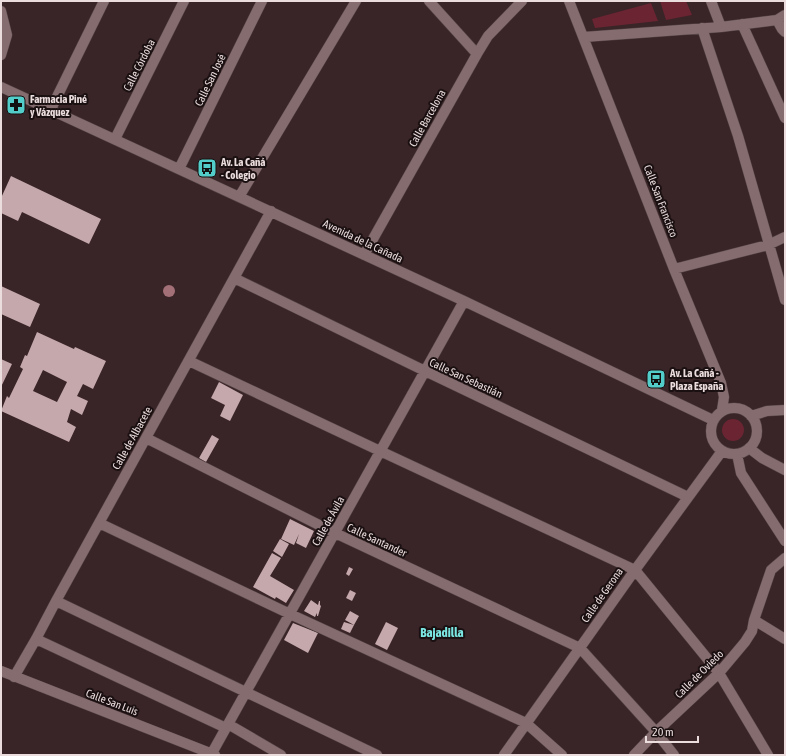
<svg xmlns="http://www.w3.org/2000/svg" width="786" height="756" font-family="'Asap Condensed',sans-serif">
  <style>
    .green { fill: #6a2432 }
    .building { fill: #c4a8ab; fill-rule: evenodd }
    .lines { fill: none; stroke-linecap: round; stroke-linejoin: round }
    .minor-casing { stroke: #544345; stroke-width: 11 }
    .minor { stroke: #856c6f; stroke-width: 10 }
    .tree { fill: #a27076 }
    .labels { text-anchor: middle; stroke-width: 4; stroke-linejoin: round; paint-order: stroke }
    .street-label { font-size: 11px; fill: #ebdcdd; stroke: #1a1011 }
    .poi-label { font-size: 11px; font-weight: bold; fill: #ebdcdd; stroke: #1a1011; text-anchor: start }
    .quarter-label { font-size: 13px; font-weight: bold; fill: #7be7e2; stroke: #1a1011 }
  </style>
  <rect width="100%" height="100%" fill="#392427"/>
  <!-- green -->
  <path class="green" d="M660 1H686L692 15 666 20Z
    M651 3 658 21 595 28 592 19Z
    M722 430a11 11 0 1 1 22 0a11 11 0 1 1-22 0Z"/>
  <!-- building -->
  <path class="building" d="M11 176 101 219 89 244 22 212 18 221 1 213 2 205H1V198Z
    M1 286 40 304 30 327 1 314Z
    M37 332 74 349 75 347 106 361 93 389 83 384 77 396 88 401 82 415 71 409 67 422 76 427 69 442 1 411 7 396 9 398 23 369 20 367 25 355 27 356ZM43 370 67 382 57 402 33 391Z
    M1 359 12 364 1 387Z
    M219 382 243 395 230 421 220 416 225 405 211 398Z
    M212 435 219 439 206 462 199 458Z
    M290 519 314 531 306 548 296 543 299 534 294 545 281 539Z
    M280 539 289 544 282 557 273 551Z
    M272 553 281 558 270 576 294 590 286 603 276 597 275 599 253 587Z
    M349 567 353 569 349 576 346 574Z
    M350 590 356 593 352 601 346 598Z
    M311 600 318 605 319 601H320V605L321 606 318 616H317V613L315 617 304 611Z
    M350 611 359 616 354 625 345 620Z
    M344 622 354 625 350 633 341 629Z
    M386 622 398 628 387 650 375 644Z
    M293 623 318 633 308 653 284 640Z"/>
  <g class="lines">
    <!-- minor casing -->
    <g class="minor-casing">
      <path id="minor" d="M429 1 477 54
        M569 1 674 269 721 383 724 397 722 410
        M711 1 721 27
        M1 11 7 35 1 55
        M777 20 782 29 785 32
        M742 24 785 118
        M702 28 738 136 785 300
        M584 37 721 27 777 20 785 15
        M1 87 464 301 713 420
        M51 109 104 1
        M115 139 184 1
        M179 169 262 1
        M239 197 356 1
        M364 255 477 54 488 36 522 1
        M674 269 768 245 785 237
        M234 278 425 371 688 497
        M189 361 380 451 635 570 719 673 768 755
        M711 431a23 23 0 1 1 46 0a23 23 0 1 1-46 0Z
        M751 416 767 411 785 410
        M146 438 335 533 580 648 656 732 674 755
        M749 448 762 458 785 470
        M737 454 741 473 785 541
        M99 523 290 614 526 723 562 755
        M56 601 377 755
        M754 620 785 639
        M36 639 226 728
        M1 671 215 755
        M14 677 36 639 56 601 271 211
        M228 724 281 755
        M212 753 464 301
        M504 755 635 570 722 451
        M634 755 656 732 719 673 745 642 752 631 754 620 771 570 785 558"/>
    </g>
    <!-- minor -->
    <use href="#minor" class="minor"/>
  </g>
  <!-- trees -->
  <circle class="tree" cx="169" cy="291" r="6"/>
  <!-- icons -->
  <defs>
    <g id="pharmacy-square" transform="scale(1)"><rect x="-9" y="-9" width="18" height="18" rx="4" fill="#53cdc9" stroke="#1a1011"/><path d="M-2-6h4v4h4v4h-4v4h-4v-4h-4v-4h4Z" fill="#111"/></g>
    <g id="bus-square" transform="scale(1)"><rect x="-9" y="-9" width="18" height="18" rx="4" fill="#53cdc9" stroke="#1a1011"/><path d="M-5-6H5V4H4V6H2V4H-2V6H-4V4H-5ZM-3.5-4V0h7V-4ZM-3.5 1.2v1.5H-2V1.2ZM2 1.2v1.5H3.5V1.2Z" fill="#111"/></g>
  </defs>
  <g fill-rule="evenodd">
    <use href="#pharmacy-square" x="16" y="105"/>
    <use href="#bus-square" x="207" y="168"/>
    <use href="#bus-square" x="656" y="379"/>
  </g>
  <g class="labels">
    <!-- street labels -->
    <g class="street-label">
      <text transform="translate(139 65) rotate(-63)" y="4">Calle Córdoba</text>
      <text transform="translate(210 80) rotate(-64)" y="4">Calle San José</text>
      <text transform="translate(427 118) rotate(-61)" y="4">Calle Barcelona</text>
      <text transform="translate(661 201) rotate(69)" y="4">Calle San Francisco</text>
      <text transform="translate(363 241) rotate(25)" y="4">Avenida de la Cañada</text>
      <text transform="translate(466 378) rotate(25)" y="4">Calle San Sebastián</text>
      <text transform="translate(132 438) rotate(-61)" y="4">Calle de Albacete</text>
      <text transform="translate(328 521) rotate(-61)" y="4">Calle de Ávila</text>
      <text transform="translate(377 540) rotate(25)" y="4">Calle Santander</text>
      <text transform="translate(602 595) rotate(-55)" y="4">Calle de Gerona</text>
      <text transform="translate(699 674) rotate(-45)" y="4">Calle de Oviedo</text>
      <text transform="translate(112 702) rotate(21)" y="4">Calle San Luis</text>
    </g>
    <!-- poi labels -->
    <g class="poi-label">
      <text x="30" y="103">Farmacia Piné<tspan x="30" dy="13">y Vázquez</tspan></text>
      <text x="221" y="166">Av. La Cañá<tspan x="221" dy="13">- Colegio</tspan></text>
      <text x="670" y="377">Av. La Cañá -<tspan x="670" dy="13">Plaza España</tspan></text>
    </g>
    <!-- quarter labels -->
    <g class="quarter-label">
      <text x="442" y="637">Bajadilla</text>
    </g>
  </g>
  <!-- border -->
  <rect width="786" height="756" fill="none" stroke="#ebdcdd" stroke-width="4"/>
  <!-- scale -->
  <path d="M646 736v6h52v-6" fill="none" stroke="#ebdcdd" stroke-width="2"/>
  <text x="652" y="736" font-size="12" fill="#ebdcdd" stroke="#1a1011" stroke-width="3" paint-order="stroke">20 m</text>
</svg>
